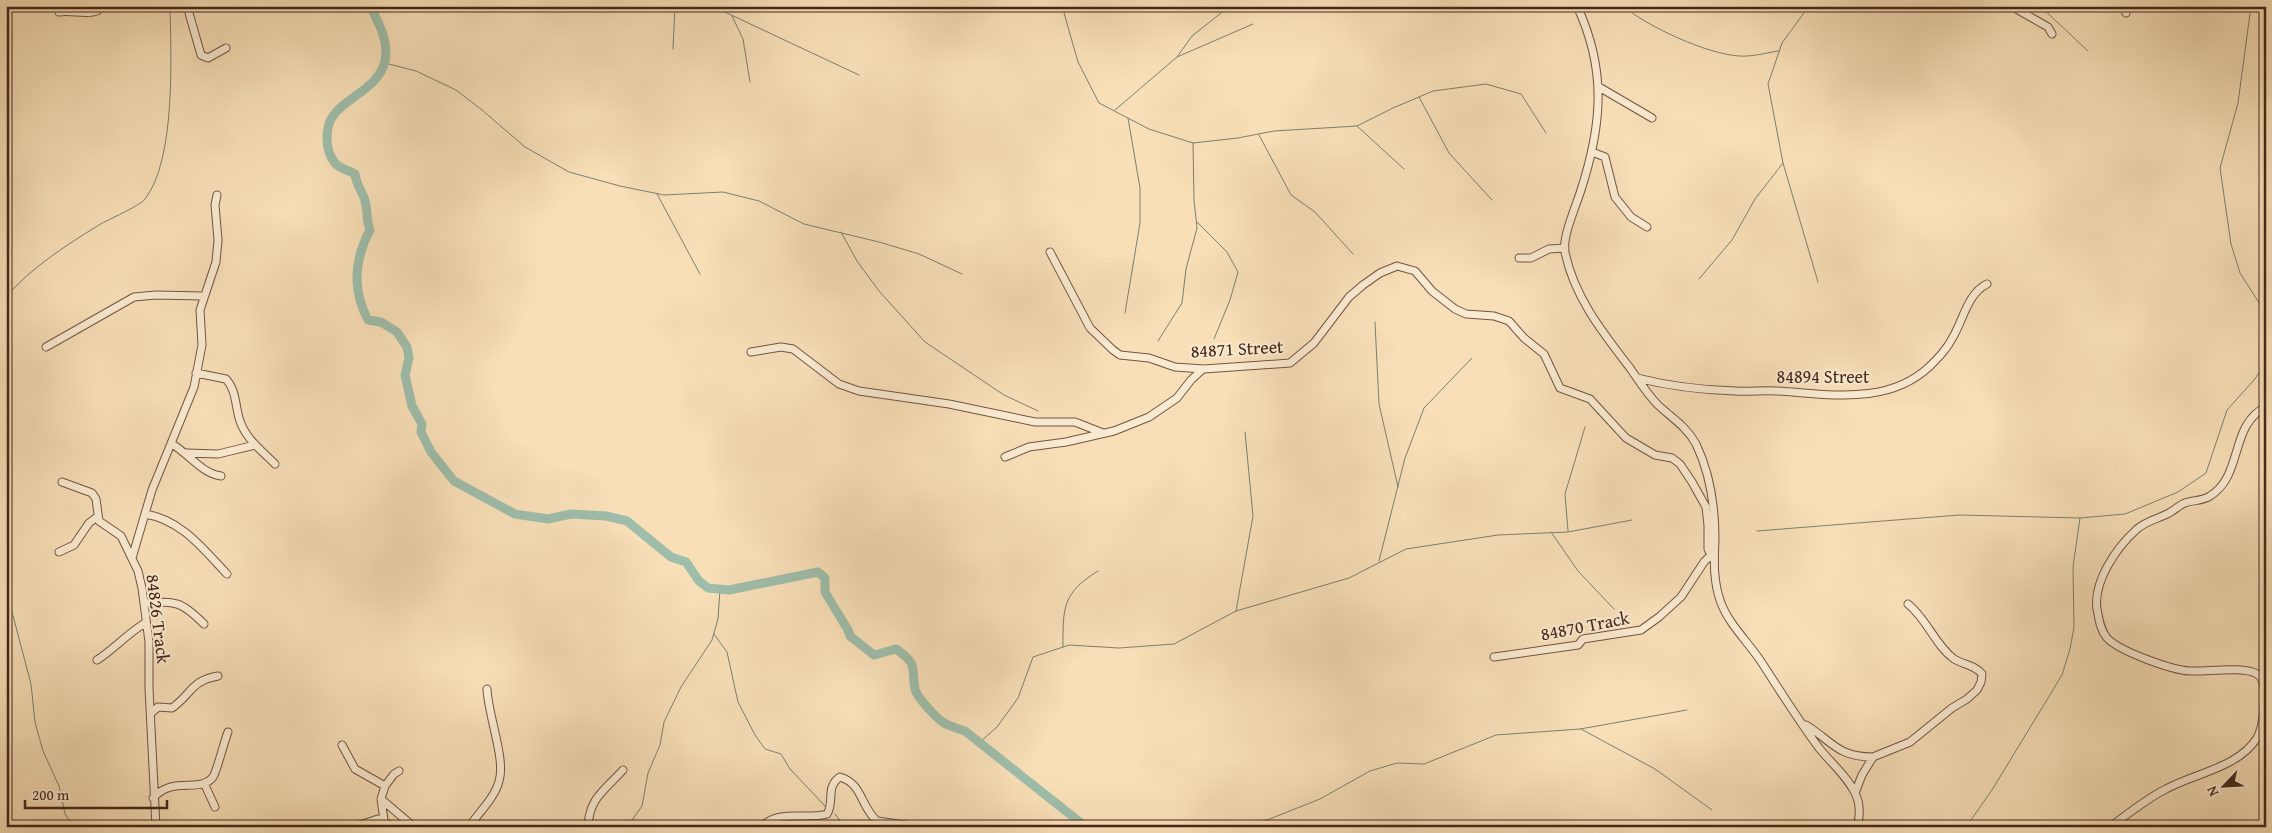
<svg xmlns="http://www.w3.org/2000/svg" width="2272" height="833" font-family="'Gentium Book Plus',serif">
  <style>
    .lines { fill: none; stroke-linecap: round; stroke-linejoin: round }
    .stream { stroke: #7a8170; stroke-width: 1 }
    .river { stroke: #9ebdaa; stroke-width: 9 }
    .minor-casing { stroke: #725542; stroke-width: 9 }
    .minor { stroke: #faead1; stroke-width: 7 }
    .labels { text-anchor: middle; stroke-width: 4; stroke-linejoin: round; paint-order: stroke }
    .street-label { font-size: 18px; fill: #45271a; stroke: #faead1 }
  </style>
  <rect width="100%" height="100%" fill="#f8dfb8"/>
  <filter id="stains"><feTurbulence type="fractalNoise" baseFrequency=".004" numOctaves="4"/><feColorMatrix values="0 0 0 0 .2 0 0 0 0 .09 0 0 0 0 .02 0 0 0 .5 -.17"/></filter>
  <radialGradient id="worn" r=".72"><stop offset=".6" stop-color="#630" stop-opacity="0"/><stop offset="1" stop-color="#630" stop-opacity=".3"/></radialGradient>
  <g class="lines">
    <!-- stream -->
    <path class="stream" d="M712 6 859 75
      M1062 6 1078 62 1099 103 1149 129 1193 143 1238 138 1274 131 1357 126 1393 108 1433 91 1486 84 1521 94 1546 133
      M1623 6C1648 27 1707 54 1739 56 1751 57 1766 53 1778 51
      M1809 6 1782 43 1768 84 1783 163 1818 282
      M2040 6 2088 51
      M2251 6 2238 103 2220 168 2231 244 2240 273 2265 312 2266 324
      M732 16 743 39 750 82
      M673 49 675 6
      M1177 57 1192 36 1230 6
      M385 63 416 71 456 90 482 110 525 147 569 172 620 186 664 195 723 192 759 201 804 224 879 242 919 254 962 274
      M1419 97 1449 153 1492 200
      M1115 110 1177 57 1253 24
      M1357 126 1404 169
      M1259 135 1291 195 1315 212 1353 254
      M657 194 700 274
      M1197 222 1227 252 1238 272 1230 300 1214 339
      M841 232 857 261 879 291 925 342 1004 395 1038 411
      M1699 279 1732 240 1755 199 1783 163
      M6 297C29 269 68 244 99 225 109 219 138 207 145 199 176 159 171 56 170 6
      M1125 313 1140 223V188L1128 118
      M1375 322 1379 404 1398 487
      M1158 341 1182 303 1186 269 1197 228 1194 200 1193 143
      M1568 531 1565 494 1585 427
      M1757 531 1959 515 2080 518 2125 514 2178 492 2206 473 2227 410 2254 380 2266 363
      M1551 532 1578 571 1614 609
      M1379 561 1405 458 1424 408 1472 358
      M6 589 31 684 35 722 43 751 59 786 65 814 74 827
      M1236 611 1253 516 1245 432
      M714 634 727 652 738 702 755 735 765 749 781 754 790 769 826 807
      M1063 647C1063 608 1062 593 1098 571
      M1581 729 1655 769 1712 810
      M979 743 997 727 1018 698 1033 657 1069 645 1119 648 1174 644 1236 611 1349 578 1406 549 1498 535 1568 532 1632 520
      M835 814 845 827
      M627 827 642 806 648 773 660 745 664 722 681 687 712 640 718 619 720 590
      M1238 827 1267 820 1320 799 1370 771 1397 763 1424 764 1496 735 1580 729 1687 710
      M1966 827 1992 790 2062 675 2070 649 2074 627 2073 567 2080 518"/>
    <!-- river -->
    <path class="river" d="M370 6C379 23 389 42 385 61 379 88 346 97 333 116 328 123 327 130 327 138 327 147 330 157 335 163 340 169 349 170 355 174 356 185 363 192 365 201 368 211 366 220 370 230 354 260 352 290 368 320L381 322 397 332 407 347 409 358 405 375 412 406 422 424 421 432 431 452 454 481 515 514 548 519 571 514 606 516 627 521 671 557 686 562 699 581 708 588 729 590 818 572 825 578V592L848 630 850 636 874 655 896 649C919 665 911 667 915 689 917 698 939 721 946 724 952 727 959 729 965 731L1086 827"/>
    <!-- minor casing -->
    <g class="minor-casing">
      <path id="minor" d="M187 6 201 55 208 58 226 48
        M1577 6C1607 70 1602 125 1581 190 1576 206 1562 237 1565 252 1574 297 1603 333 1630 368 1639 381 1647 394 1658 405 1672 418 1687 427 1696 444 1710 473 1715 507 1715 539 1714 560 1713 582 1721 603 1729 624 1747 641 1760 660 1779 689 1798 720 1819 748 1831 763 1848 777 1856 795 1861 806 1859 816 1858 827
        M2011 6 2048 27 2052 34
        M2125 6 2126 13
        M59 12C70 10 88 15 97 11L99 6
        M1599 87 1652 118
        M1592 152 1605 157 1615 197 1631 217 1647 227
        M1050 252 1090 328 1113 350 1120 355 1149 358 1175 367 1204 369 1290 363 1314 343 1349 297 1363 285 1380 273 1397 266 1415 271 1432 291 1455 309 1466 314 1494 316 1509 321 1524 338 1544 354 1560 388 1590 399 1626 438 1655 455 1672 458 1680 464 1692 482 1706 507 1708 525V549L1713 559
        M1519 258H1531L1549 249 1565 248
        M46 347 134 297 156 295 203 296
        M751 352 781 347 793 349 839 384 859 391 949 404 1035 422H1075L1103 433
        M196 373 226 379C237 391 235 407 240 421 246 439 262 451 275 464
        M1637 378C1669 386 1702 390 1735 391 1749 392 1763 390 1777 391 1829 394 1888 406 1930 366 1939 357 1947 349 1953 337 1963 320 1968 293 1987 284
        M172 444C189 454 201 473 221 476
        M186 453 218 454 255 445
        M1005 457 1029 447 1066 442 1114 431 1149 417 1177 398 1191 380 1203 369
        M62 482 92 493 96 499 99 521 121 536 138 571 142 588 149 642V688L156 827
        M145 514C182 520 203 549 227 574
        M59 552 74 545 89 523 97 517
        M132 558 152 490 194 387 202 345 200 310 216 262 218 240 215 205 217 195
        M144 603C176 601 181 601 204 624
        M1494 657 1578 645 1583 639 1641 630 1659 617 1681 597 1704 562 1710 556
        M97 660C114 649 127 634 145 623
        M151 713 158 707 172 708C192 694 190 681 218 676
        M1806 725C1832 741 1837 757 1873 757
        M342 745 355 769 385 786 381 799 384 820
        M204 783 215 807
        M385 786 394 774 399 771
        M1855 793 1862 775 1873 757 1910 742 1952 708 1967 699 1977 690 1981 682 1982 674C1975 665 1964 665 1954 659 1935 645 1927 619 1908 604
        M153 798C173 775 200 794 213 777 217 771 224 742 228 732
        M381 799 414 827
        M333 827H335
        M353 827 378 819 394 827
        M469 827C478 813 495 798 499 781 506 760 488 715 487 689
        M588 827C589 798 605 790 623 770
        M762 827C777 809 807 820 827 814 835 802 825 787 840 777 863 784 860 806 877 821L920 827
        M2110 827C2128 814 2146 799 2166 789 2195 773 2238 768 2257 738 2264 726 2270 682 2257 674 2244 666 2206 672 2190 671 2171 670 2119 651 2107 638 2100 630 2099 619 2097 609 2093 582 2116 548 2136 530 2145 521 2158 519 2169 513 2175 510 2179 505 2185 503 2193 500 2203 501 2210 496 2244 475 2229 425 2266 407"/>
    </g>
    <!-- minor -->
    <use href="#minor" class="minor"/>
  </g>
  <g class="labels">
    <!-- street labels -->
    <g class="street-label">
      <text transform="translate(1237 349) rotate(-3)" y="6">84871 Street</text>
      <text x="1823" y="383">84894 Street</text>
      <text transform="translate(158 619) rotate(83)" y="6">84826 Track</text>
      <text transform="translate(1585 626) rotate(-11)" y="6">84870 Track</text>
    </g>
  </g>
  <!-- margin -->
  <rect width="2272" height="833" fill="none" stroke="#f8dfb8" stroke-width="25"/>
  <rect x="8" y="8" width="2257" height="818" fill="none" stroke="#45271a" stroke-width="2.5"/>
  <rect x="12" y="12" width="2247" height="808" fill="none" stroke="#45271a"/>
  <!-- north arrow -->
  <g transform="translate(2224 786) rotate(245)" stroke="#faead1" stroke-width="4" paint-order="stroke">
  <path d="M0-4L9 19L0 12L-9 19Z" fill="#45271a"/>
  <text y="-8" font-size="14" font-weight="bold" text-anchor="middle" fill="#45271a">N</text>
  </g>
  <!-- scale -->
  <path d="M25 800v8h142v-8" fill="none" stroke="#45271a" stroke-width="2.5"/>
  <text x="32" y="800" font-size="15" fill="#45271a" stroke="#faead1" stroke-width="4" paint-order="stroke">200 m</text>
  <rect width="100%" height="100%" filter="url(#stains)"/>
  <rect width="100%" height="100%" fill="url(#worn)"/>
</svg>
